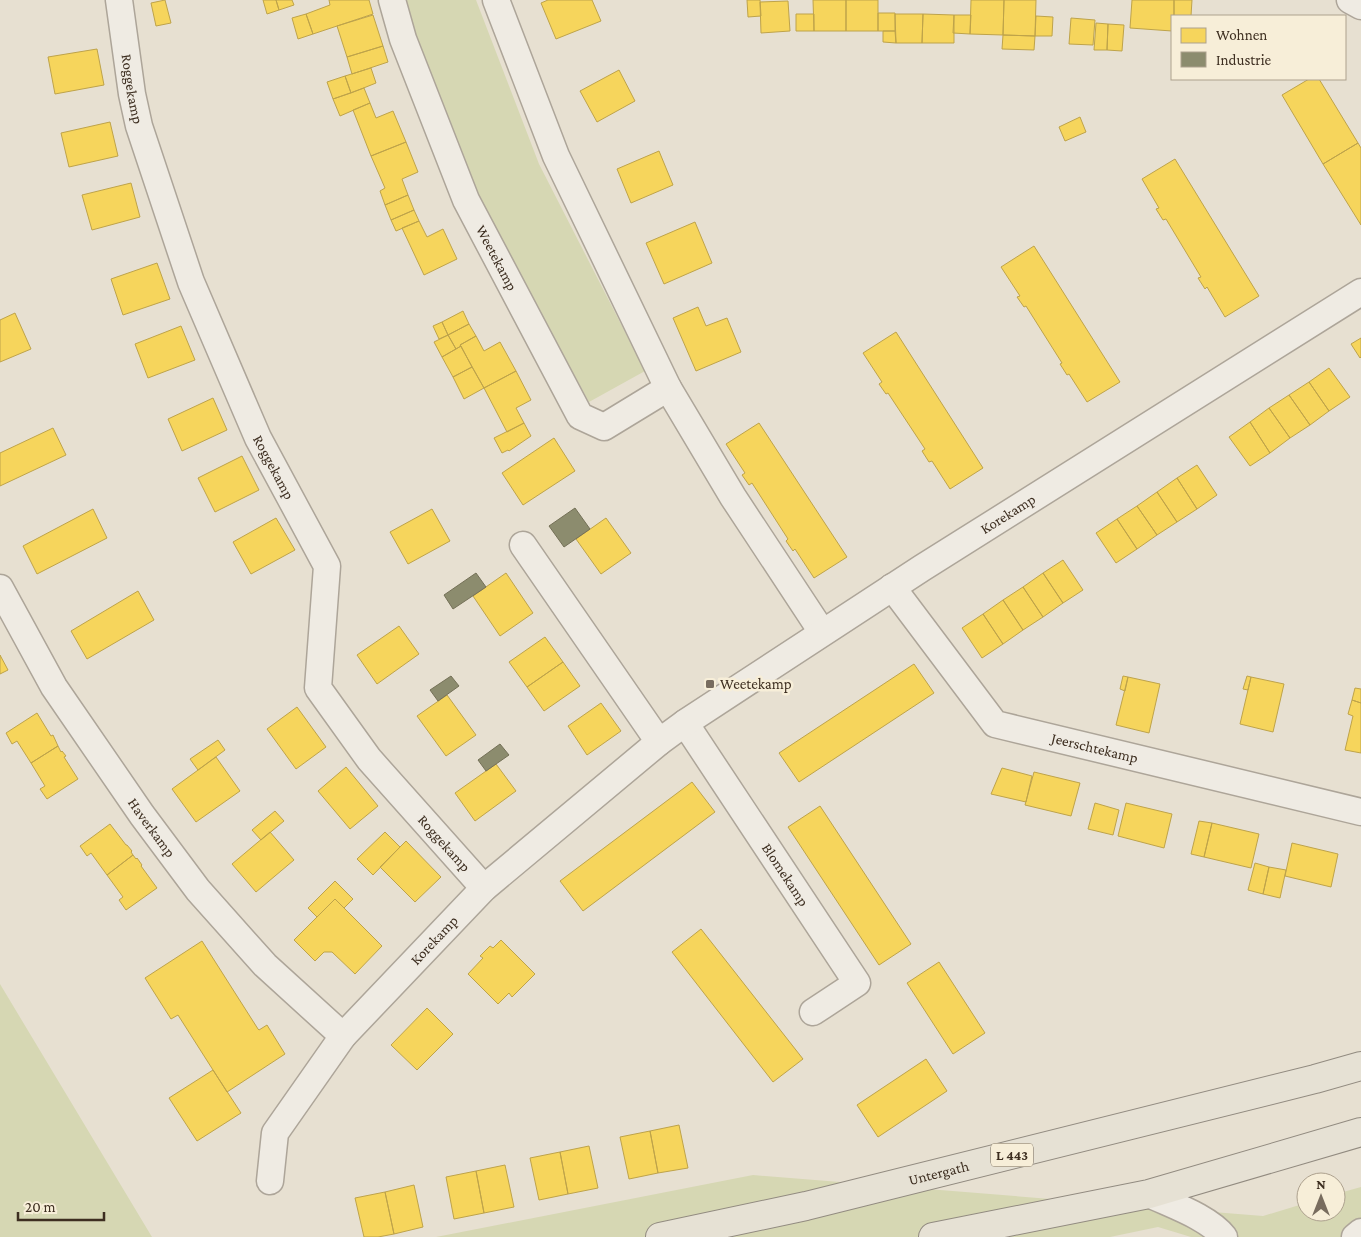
<svg xmlns="http://www.w3.org/2000/svg" width="1361" height="1237" font-family="'Crimson Pro',serif">
  <style>
    .green { fill: #d6d7b3 }
    .homes { fill: #f6d55c; stroke: #bea34a }
    .industry { fill: #8c8c6e; stroke: #747057 }
    .lines { fill: none; stroke-linecap: round; stroke-linejoin: round }
    .street-casing { stroke: #ada599; stroke-width: 29 }
    .primary-casing { stroke: #928b80; stroke-width: 30 }
    .street { stroke: #efebe3; stroke-width: 26 }
    .primary { stroke: #e6e1d4; stroke-width: 28 }
    .poi-dot { fill: #786c5e; stroke: #f7eed8; stroke-width: 2 }
    .labels { text-anchor: middle; stroke-width: 5; stroke-linejoin: round; paint-order: stroke }
    .shield { fill: #f7eed8; stroke: #756857; stroke-width: 1 }
    .shield-label { font-size: 14px; font-weight: bold; fill: #3d2e20 }
    .street-label { font-size: 15px; fill: #3d2e20; stroke: #f7eed8 }
    .poi-label { font-size: 15px; fill: #3d2e20; stroke: #f7eed8; text-anchor: start }
  </style>
  <rect width="100%" height="100%" fill="#e7e0d1"/>
  <!-- green -->
  <path class="green" d="M400 0H476L539 164 645 371 589 402 483 208Z
    M0 984 152 1237H0Z
    M753 1175 1263 1216 1306 1203V1212H1336V1194L1361 1187V1237H1191L1158 1227 1110 1237H436Z"/>
  <!-- homes -->
  <path class="homes" d="M165 0 171 23 156 26 151 3Z
    M263 0H276L279 10 267 14Z
    M276 0H292L294 5 279 10Z
    M329 0H369L373 14 313 34 306 14 330 5Z
    M548 0H592L601 21 556 39 541 3Z
    M747 0H760L761 16 748 17Z
    M813 0H846V31H814Z
    M846 0H878V31H846Z
    M971 0H1004L1003 35 970 34Z
    M1004 0H1036L1035 36 1003 35Z
    M1132 0H1174V16H1172V31L1130 28Z
    M1174 0H1192L1191 16H1174Z
    M788 1 790 31 761 33 760 2Z
    M878 13H895V31H878Z
    M306 14 313 34 298 39 292 18Z
    M796 14H814V31H796Z
    M895 14H923L922 43H896Z
    M923 14 954 15V43H922Z
    M373 15 383 46 347 57 337 26Z
    M954 15H971L970 34 953 33Z
    M1036 16 1053 17 1052 36H1035Z
    M1071 18 1095 20 1093 45 1069 44Z
    M1096 23 1108 24 1107 50H1094Z
    M1108 24 1124 25 1122 51 1107 50Z
    M883 31H895L896 43 883 42Z
    M1003 35 1035 36 1034 50 1002 49Z
    M383 46 388 62 352 74 347 57Z
    M97 49 104 85 55 94 48 57Z
    M371 68 376 83 351 93 345 76Z
    M619 70 635 101 597 122 580 91Z
    M345 76 351 93 333 99 327 82Z
    M1309 79H1319L1358 143 1323 164 1282 95Z
    M364 88 370 103 340 116 333 99Z
    M370 103 376 118 393 111 406 142 371 156 353 110Z
    M1080 117 1086 132 1065 141 1059 127Z
    M110 122 118 156 69 167 61 133Z
    M406 142 418 172 402 179 408 195 385 205 380 191 385 188 371 156Z
    M1358 143 1361 148V225L1323 164Z
    M659 151 673 185 631 203 617 169Z
    M1175 159 1259 296 1225 317 1207 287 1205 289 1198 278 1201 277 1166 219 1163 220 1156 209 1159 208 1142 179Z
    M131 183 140 217 92 230 82 195Z
    M408 195 414 210 391 220 385 205Z
    M414 210 419 221 396 231 391 220Z
    M419 221 427 237 443 229 457 259 424 275 402 228Z
    M695 222 712 263 664 284 646 243Z
    M1034 246 1120 382 1087 402 1069 374 1067 375 1060 364 1062 363 1026 306 1024 307 1017 297 1020 296 1001 267Z
    M157 263 170 299 123 315 111 279Z
    M698 307 706 326 727 318 741 352 696 371 673 318Z
    M463 311 469 324 448 335 442 322Z
    M15 313 31 349 0 362V320Z
    M442 322 448 335 439 339 433 326Z
    M469 324 476 336 460 345 461 346 456 349 448 335Z
    M181 326 195 360 148 378 135 344Z
    M896 332 983 468 950 489 932 461 929 462 922 451 925 449 888 393 886 394 879 384 882 382 863 353Z
    M448 335 456 349 442 357 434 342Z
    M476 336 484 351 500 342 516 371 484 388 460 345Z
    M1361 338V357L1360 358 1351 344Z
    M461 346 472 367 453 377 442 357Z
    M472 367 484 388 464 399 453 377Z
    M1329 368 1350 397 1329 411 1309 382Z
    M516 371 531 400 516 408 524 423 507 432 484 388Z
    M1309 382 1329 411 1310 425 1289 395Z
    M1289 395 1310 425 1290 438 1269 408Z
    M213 398 227 430 182 451 168 419Z
    M1269 408 1290 438 1270 453 1250 422Z
    M1250 422 1270 453 1250 466 1229 437Z
    M524 423 531 436 509 451 508 450 502 453 494 438Z
    M759 423 847 557 814 578 795 549 793 551 786 541 788 539 752 483 749 485 742 475 745 473 726 444Z
    M53 428 66 455 0 486V453Z
    M554 438 575 471 523 505 502 473Z
    M242 456 259 490 215 512 198 478Z
    M1197 465 1217 495 1197 509 1177 478Z
    M1177 478 1197 509 1177 522 1157 492Z
    M1157 492 1177 522 1157 535 1137 506Z
    M1137 506 1157 535 1137 549 1117 519Z
    M93 509 107 538 37 574 23 546Z
    M432 509 450 541 408 564 390 532Z
    M276 518 295 550 251 574 233 542Z
    M606 518 631 553 601 574 576 539Z
    M1117 519 1137 549 1116 563 1096 533Z
    M1063 560 1083 590 1063 603 1043 573Z
    M506 573 533 613 500 636 473 596Z
    M1043 573 1063 603 1043 617 1023 587Z
    M1023 587 1043 617 1023 630 1003 600Z
    M138 591 154 620 87 659 71 631Z
    M1003 600 1023 630 1003 644 983 614Z
    M983 614 1003 644 982 658 962 628Z
    M399 626 419 654 377 684 357 655Z
    M545 637 563 662 527 687 509 662Z
    M0 655 8 670 0 674Z
    M563 662 580 686 544 711 527 687Z
    M914 664 934 693 799 782 779 753Z
    M1123 676 1128 677 1125 691 1120 689Z
    M1247 676 1251 677 1248 690 1243 689Z
    M1128 677 1160 684 1149 733 1116 725Z
    M1251 677 1284 684 1273 732 1240 724Z
    M1355 688 1361 689V703L1352 700Z
    M447 695 476 735 446 756 417 716Z
    M1352 700 1361 703V753L1345 750 1353 716 1348 714Z
    M601 703 621 731 587 755 568 726Z
    M297 707 326 747 296 769 267 729Z
    M37 713 51 736 53 735 58 746 31 763 17 741 12 744 6 733Z
    M218 740 225 750 198 770 190 759Z
    M58 746 61 752 62 751 66 756 64 757 78 779 47 799 40 789 45 786 31 763Z
    M216 757 240 791 196 822 172 789Z
    M496 764 516 791 475 821 455 793Z
    M346 767 378 806 350 829 318 791Z
    M1002 768 1032 776 1026 802 991 794Z
    M1034 772 1080 783 1071 816 1025 805Z
    M692 782 715 812 583 911 560 881Z
    M1095 803 1119 810 1113 835 1088 829Z
    M1126 803 1172 814 1164 848 1118 836Z
    M820 806 911 944 879 965 788 827Z
    M275 811 284 821 261 840 252 830Z
    M1199 821 1212 823 1204 857 1191 854Z
    M1212 823 1259 834 1251 868 1204 857Z
    M110 824 126 845H127L132 851 131 852 133 855 107 875 91 853 87 856 80 846Z
    M270 832 294 860 256 892 232 864Z
    M385 832 400 847 373 875 357 859Z
    M406 841 441 877 415 902 380 867Z
    M1292 843 1338 854 1331 887 1285 876Z
    M133 855 136 859 137 858 142 865 141 866 157 888 126 910 119 900 123 897 107 875Z
    M1255 863 1269 867 1263 894 1248 890Z
    M1269 867 1286 870 1280 898 1263 894Z
    M335 881 353 899 344 908 335 899 317 917 308 908Z
    M335 899 382 946 355 974 332 952H324L315 961 294 940Z
    M701 929 803 1059 773 1082 672 952Z
    M501 940 535 974 512 997 509 993 498 1004 468 974 483 958 480 956 490 946 493 948Z
    M202 941 258 1029 259 1030 267 1025 285 1054 227 1092 178 1015 171 1019 145 978Z
    M939 962 985 1033 953 1054 907 983Z
    M427 1008 453 1034 417 1070 391 1045Z
    M926 1059 947 1091 878 1137 857 1105Z
    M213 1070 241 1113 197 1141 169 1098Z
    M679 1125 688 1168 658 1173 650 1131Z
    M650 1131 658 1173 629 1179 620 1137Z
    M589 1146 598 1188 568 1194 560 1152Z
    M560 1152 568 1194 539 1200 530 1158Z
    M505 1165 514 1207 484 1213 476 1171Z
    M476 1171 484 1213 454 1219 446 1177Z
    M414 1185 423 1227 394 1234 385 1192Z
    M385 1192 394 1234 378 1237H364L355 1198Z"/>
  <!-- industry -->
  <path class="industry" d="M575 508 590 529 564 547 549 526Z
    M476 573 486 587 453 609 444 595Z
    M451 676 459 686 438 701 430 690Z
    M500 744 509 755 486 771 478 760Z"/>
  <g class="lines">
    <!-- street casing -->
    <g class="street-casing">
      <g id="street">
        <path id="s1" d="M119 0 132 94 139 126 191 282 258 438 327 566 318 688 369 759 484 888"/>
        <path id="s2" d="M392 0 403 39 466 200 580 416 604 427 668 388 733 497 822 632"/>
        <path d="M496 0 556 156 668 388"/>
        <path d="M1350 0 1361 6"/>
        <path d="M523 545 659 742"/>
        <path id="s3" d="M892 587 995 724 1361 812"/>
        <path id="s4" d="M0 588 54 687 142 815 198 890 265 965 343 1036"/>
        <path id="s5" d="M685 723 857 983 813 1012"/>
        <path id="s6" d="M270 1181 275 1133 343 1036 484 888 659 742 685 723 922 568 1361 292"/>
        <path d="M1149 1194C1172 1205 1208 1217 1224 1237"/>
        <path d="M1355 1237 1361 1232"/>
      </g>
    </g>
    <!-- primary casing -->
    <g class="primary-casing">
      <g id="primary">
        <path id="s7" d="M660 1237 806 1206 1315 1079 1361 1066"/>
        <path d="M933 1237 1149 1194 1361 1132"/>
      </g>
    </g>
    <!-- street -->
    <use href="#street" class="street"/>
    <!-- primary -->
    <use href="#primary" class="primary"/>
  </g>
  <!-- markers -->
  <rect class="poi-dot" x="705" y="679" width="10" height="10" rx="2.5"/>
  <g class="labels">
    <!-- shield labels -->
    <rect class="shield" x="991" y="1143.5" width="42" height="23" rx="4"/>
    <g class="shield-label">
      <text x="1012" y="1160">L 443</text>
    </g>
    <!-- street labels -->
    <g class="street-label">
      <text dy="5" stroke="none"><textPath href="#s1" startOffset="90">Roggekamp</textPath></text>
      <text dy="5" stroke="none"><textPath href="#s2" startOffset="279">Weetekamp</textPath></text>
      <text dy="5" stroke="none"><textPath href="#s1" startOffset="495">Roggekamp</textPath></text>
      <text dy="5" stroke="none"><textPath href="#s6" startOffset="1016">Korekamp</textPath></text>
      <text dy="5" stroke="none"><textPath href="#s3" startOffset="274">Jeerschtekamp</textPath></text>
      <text dy="5" stroke="none"><textPath href="#s4" startOffset="284">Haverkamp</textPath></text>
      <text dy="5" stroke="none"><textPath href="#s1" startOffset="930">Roggekamp</textPath></text>
      <text dy="5" stroke="none"><textPath href="#s5" startOffset="182">Blomekamp</textPath></text>
      <text dy="5" stroke="none"><textPath href="#s6" startOffset="299">Korekamp</textPath></text>
      <text dy="5" stroke="none"><textPath href="#s7" startOffset="286">Untergath</textPath></text>
    </g>
    <!-- poi labels -->
    <g class="poi-label">
      <text x="720" y="689">Weetekamp</text>
    </g>
  </g>
  <!-- legend -->
  <rect x="1171" y="15" width="175" height="65" fill="#f7eed8" stroke="#ada18e"/>
  <rect x="1181" y="28" width="25" height="15" fill="#f6d55c" stroke="#ada18e"/>
  <text x="1216" y="40" font-size="15" fill="#3d2e20">Wohnen</text>
  <rect x="1181" y="52" width="25" height="15" fill="#8c8c6e" stroke="#ada18e"/>
  <text x="1216" y="65" font-size="15" fill="#3d2e20">Industrie</text>
  <!-- north arrow -->
  <g transform="translate(1321 1197)"><circle r="24" fill="#f7eed8" stroke="#ada18e"/>
  <path d="M0-4L9 19L0 12L-9 19Z" fill="#786c5e"/>
  <text y="-8" font-size="14" font-weight="bold" text-anchor="middle" fill="#3d2e20">N</text>
  </g>
  <!-- scale -->
  <path d="M18 1212v8h86v-8" fill="none" stroke="#3d2e20" stroke-width="2.5"/>
  <text x="25" y="1212" font-size="15" fill="#3d2e20" stroke="#f7eed8" stroke-width="4" paint-order="stroke">20 m</text>
</svg>
